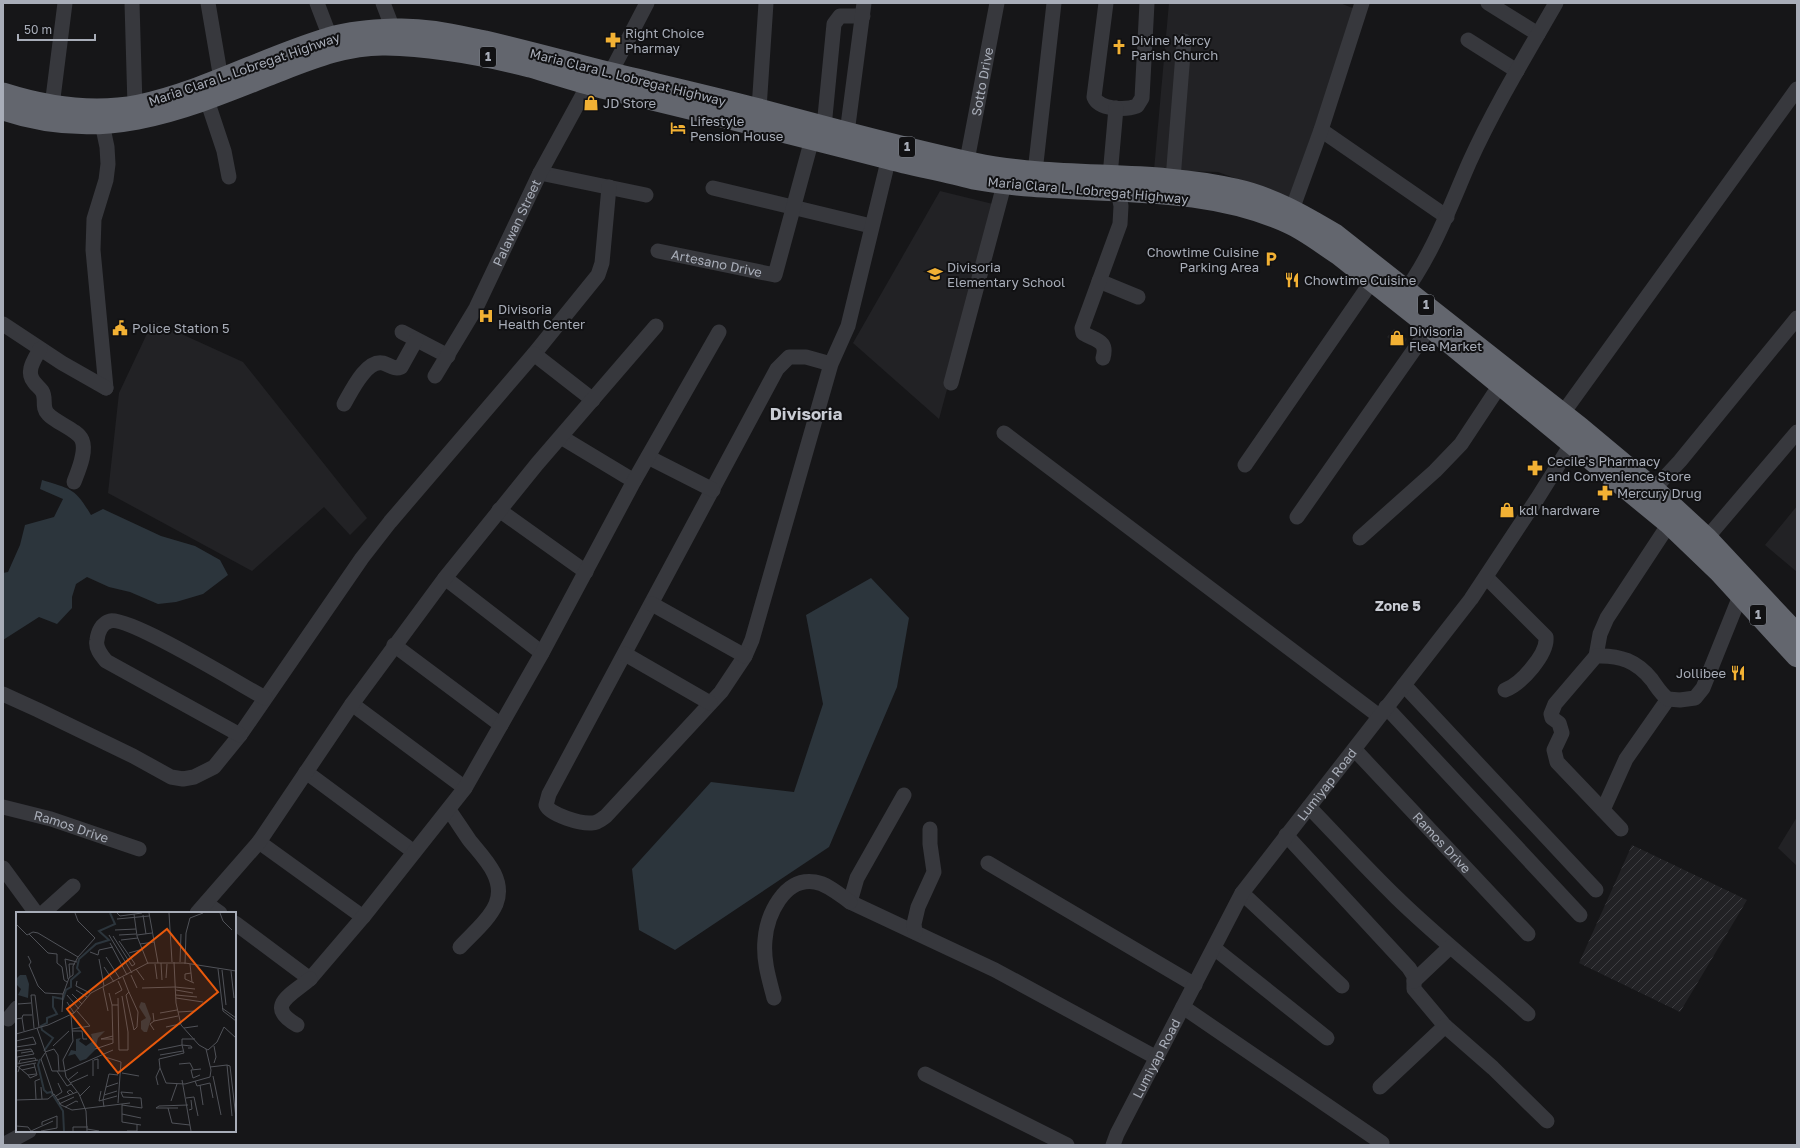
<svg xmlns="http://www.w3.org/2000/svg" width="1800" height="1148" font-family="'Golos Text',sans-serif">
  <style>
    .built { fill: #222225 }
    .industrial { fill: url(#industrial-furrows) }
    .water { fill: #2c353c }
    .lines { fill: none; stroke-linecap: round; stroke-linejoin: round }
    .minor { stroke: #37383d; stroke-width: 15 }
    .highway { stroke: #63666e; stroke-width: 21 }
    .labels { text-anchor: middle; stroke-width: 4; stroke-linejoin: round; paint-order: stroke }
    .shield { fill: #111113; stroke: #7b7e86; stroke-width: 1 }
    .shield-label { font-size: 12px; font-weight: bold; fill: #a8adb8 }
    .poi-label { font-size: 13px; fill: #a8adb8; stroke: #111113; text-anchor: start }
    .street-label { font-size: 13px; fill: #a8adb8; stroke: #111113 }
    .neighbourhood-label { font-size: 14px; font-weight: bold; fill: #c9ccd4; stroke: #111113 }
    .district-label { font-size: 17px; font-weight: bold; fill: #c9ccd4; stroke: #111113 }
    .inset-river { fill: none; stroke: #2c353c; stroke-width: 2 }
    .inset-road { fill: none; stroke: #505258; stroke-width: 1 }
    .view { fill: #e8590c; fill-opacity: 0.15; stroke: #e8590c; stroke-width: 2 }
    .inset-edge { fill: none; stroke: #a8adb8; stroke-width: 2 }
  </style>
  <defs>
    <pattern id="industrial-furrows" width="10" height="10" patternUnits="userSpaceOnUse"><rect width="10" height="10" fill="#222225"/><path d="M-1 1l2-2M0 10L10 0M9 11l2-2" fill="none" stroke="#3f3f43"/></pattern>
  </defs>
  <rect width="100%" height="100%" fill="#161618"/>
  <!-- built -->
  <path class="built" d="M1169 3H1340L1355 9 1292 199 1218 172 1154 170Z
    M940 191 997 205 939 419 853 343Z
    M153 321 243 362 367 518 350 535 324 507 252 571 108 493 119 393Z
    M1394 329 1407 339 1401 348 1387 337Z
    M1797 506V572L1765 545Z
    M1797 817V866L1778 848Z"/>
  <!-- industrial -->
  <path class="industrial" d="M1632 845 1747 900 1680 1012 1579 963Z"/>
  <!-- water -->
  <path class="water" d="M42 480C71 489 75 488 91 515L103 509 161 536 195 546 220 560 228 575 203 594 176 602 158 604 130 592 109 587 87 577 76 584 72 597V608L57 624 39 617 3 640V573L8 572 20 545 25 525 54 517 63 499 40 489Z
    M871 578 909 618 897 687 829 847 675 950 639 930 632 869 711 782 794 792 823 704 806 615Z"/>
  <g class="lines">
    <!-- minor -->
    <g class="minor">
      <path d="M132 3 135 106 137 116"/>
      <path d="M208 3 221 79"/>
      <path d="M317 3 330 37"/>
      <path d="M383 3 393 29"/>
      <path d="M1106 3 1094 97C1099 110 1126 110 1137 106L1142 98 1147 3"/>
      <path d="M1488 3 1538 34"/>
      <path d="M1468 40 1517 71"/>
      <path d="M611 72 647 3"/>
      <path d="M207 100 224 151 229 177"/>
      <path d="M52 106 65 3"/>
      <path d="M759 109 766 3"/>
      <path d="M100 114 107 147 108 164 106 180 94 219 93 250 106 388"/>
      <path d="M824 127 834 24 840 16H863"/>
      <path d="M1321 130 1447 217"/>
      <path d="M847 133 864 3"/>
      <path id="s1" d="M965 171 997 3"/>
      <path d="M1035 172 1054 3"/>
      <path d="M540 173 646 195"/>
      <path d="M1173 179 1184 41"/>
      <path d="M713 188 871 226"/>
      <path d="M1289 218 1321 130 1362 3"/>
      <path id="s2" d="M658 251 775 275 812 139"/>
      <path d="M1099 281 1138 297"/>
      <path d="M1401 297C1432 256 1449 209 1469 163 1494 108 1526 55 1556 3"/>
      <path d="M3 324 62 363 106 388"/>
      <path d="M402 332 448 356"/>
      <path d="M40 349C35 359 25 371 34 382 36 385 40 388 42 391 47 399 41 407 48 414 56 423 78 430 82 440 87 452 78 471 74 482"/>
      <path d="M534 354 598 275 602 263 609 187"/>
      <path d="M1103 358C1108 340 1096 341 1083 333L1082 328 1120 224 1121 206 1118 191 1110 176 1116 108"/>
      <path d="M831 364 806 357H789L777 369 549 794 546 805C550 815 581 824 592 823 598 823 602 819 606 816L721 692 745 656 752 640 831 364 848 326 891 149"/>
      <path id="s3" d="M435 376 476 308 540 173 593 76"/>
      <path d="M951 383 1004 185"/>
      <path d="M344 404C351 392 366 359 383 363 390 365 394 370 401 367L416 340"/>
      <path d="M1563 413 1797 89"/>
      <path d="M1004 433 1379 716"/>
      <path d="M561 437 634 481"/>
      <path d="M648 457 713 490"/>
      <path d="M1245 465 1372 281"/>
      <path d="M1654 489 1680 461 1797 318"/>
      <path d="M499 510 586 572"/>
      <path d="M1297 517 1430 327"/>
      <path d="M1360 538 1435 471 1461 444 1500 385"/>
      <path d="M1700 546 1797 432"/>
      <path d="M1486 577 1546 637C1548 654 1521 684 1505 690"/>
      <path d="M445 578 542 653"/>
      <path d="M652 604 745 656"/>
      <path d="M394 645 501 725"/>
      <path d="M625 654 710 703"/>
      <path d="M1596 656 1600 634 1607 618 1669 524"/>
      <path d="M1404 685 1596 890"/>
      <path d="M3 694 38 710 133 756 171 777 183 779 194 777 214 767 240 735 362 558 390 522 534 354 593 400"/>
      <path d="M352 704 465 788"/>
      <path d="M1386 707 1580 915"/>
      <path d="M240 735 106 661C101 655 95 648 97 640 98 632 102 623 110 621 129 616 241 685 265 698"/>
      <path id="s4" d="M1355 750 1528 934"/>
      <path d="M306 772 414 852"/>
      <path d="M904 795 857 878 850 902 995 970 1157 1058"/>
      <path id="s5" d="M3 807 51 819 139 849"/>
      <path d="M1309 807C1338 837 1366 868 1396 897 1438 938 1484 974 1528 1014"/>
      <path d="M449 810C456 820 463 831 470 841 484 858 506 879 496 904 489 920 472 934 460 947"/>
      <path d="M1603 810 1626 759 1668 699"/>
      <path d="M1621 829 1557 762 1554 750 1562 733 1559 723 1552 718 1551 714 1555 704 1596 656C1620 655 1637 661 1652 680 1657 687 1661 694 1668 699L1680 700 1695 698 1703 688 1740 596"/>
      <path d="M1286 835 1409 968 1414 976V989L1445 1026 1493 1068 1547 1121"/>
      <path d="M259 842 363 917"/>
      <path d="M988 863 1195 985"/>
      <path d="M3 868 36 913"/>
      <path d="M1242 893 1342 986"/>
      <path d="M206 903 220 913"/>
      <path d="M43 913 73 886"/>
      <path d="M197 913 259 842 352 704 445 578 537 464 656 326"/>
      <path d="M235 923 310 979 363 917 465 788 542 653 634 481 719 332"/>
      <path d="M915 932 914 924 918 907 934 872 930 844V829"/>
      <path d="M1214 948 1327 1038"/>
      <path d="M1414 981 1450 947"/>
      <path d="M774 998C769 979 763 960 765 940 767 915 784 877 815 882 828 884 840 895 850 902"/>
      <path d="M1183 1007 1382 1143"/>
      <path d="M8 1019 17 1008"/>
      <path d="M297 1025C264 1006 291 995 310 979"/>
      <path d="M925 1074 1067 1145"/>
      <path d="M1380 1087 1445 1026"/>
      <path d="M3 1145 29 1131"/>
      <path id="s6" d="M1113 1145 1117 1134 1242 893 1471 599 1537 499 1577 435"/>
    </g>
    <!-- highway -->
    <path class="highway" d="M3 93C47 107 93 114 139 105 205 91 264 57 328 38 349 31 374 30 396 29 427 28 455 35 485 41 523 50 561 60 599 70 652 83 706 95 759 109 831 128 902 148 974 163 1060 181 1149 169 1235 189 1272 197 1303 215 1335 234L1581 428 1654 489 1707 538 1797 634
      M3 110C104 144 182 110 275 73 311 59 347 44 386 45 435 46 483 55 530 67 554 74 578 82 602 88 697 110 791 134 885 158 914 166 944 171 973 179 1075 198 1192 179 1288 223 1306 231 1322 244 1339 255L1430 327 1669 524 1719 572 1797 657"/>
  </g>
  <!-- icons -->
  <defs>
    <g id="pharmacy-bare" transform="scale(1.2)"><path d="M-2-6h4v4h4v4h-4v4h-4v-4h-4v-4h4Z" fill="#f2b134" stroke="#111113" stroke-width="2.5" paint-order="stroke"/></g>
    <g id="church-bare" transform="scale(1.2)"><path d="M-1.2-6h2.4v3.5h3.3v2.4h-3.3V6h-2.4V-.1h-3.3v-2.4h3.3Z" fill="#f2b134" stroke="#111113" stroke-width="2.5" paint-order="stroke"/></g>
    <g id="shop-bare" transform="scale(1.2)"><path d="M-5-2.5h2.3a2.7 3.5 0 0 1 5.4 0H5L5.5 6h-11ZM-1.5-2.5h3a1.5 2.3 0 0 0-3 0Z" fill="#f2b134" stroke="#111113" stroke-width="2.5" paint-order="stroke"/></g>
    <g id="hotel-bare" transform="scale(1.2)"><path d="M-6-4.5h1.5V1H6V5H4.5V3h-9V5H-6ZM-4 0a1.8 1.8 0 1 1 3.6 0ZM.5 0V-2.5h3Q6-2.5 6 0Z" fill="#f2b134" stroke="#111113" stroke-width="2.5" paint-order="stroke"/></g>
    <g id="parking-bare" transform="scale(1.2)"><path d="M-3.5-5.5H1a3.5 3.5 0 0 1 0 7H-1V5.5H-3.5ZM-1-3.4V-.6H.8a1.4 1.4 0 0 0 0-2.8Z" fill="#f2b134" stroke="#111113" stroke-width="2.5" paint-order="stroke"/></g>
    <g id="school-bare" transform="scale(1.2)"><path d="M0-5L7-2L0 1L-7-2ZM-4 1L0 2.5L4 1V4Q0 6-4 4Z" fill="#f2b134" stroke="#111113" stroke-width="2.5" paint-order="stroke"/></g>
    <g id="restaurant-bare" transform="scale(1.2)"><path d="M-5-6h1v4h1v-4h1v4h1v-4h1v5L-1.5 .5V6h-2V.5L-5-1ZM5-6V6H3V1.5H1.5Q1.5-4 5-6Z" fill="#f2b134" stroke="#111113" stroke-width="2.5" paint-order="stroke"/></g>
    <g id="hospital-bare" transform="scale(1.2)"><path d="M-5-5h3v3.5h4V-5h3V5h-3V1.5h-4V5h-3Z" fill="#f2b134" stroke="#111113" stroke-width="2.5" paint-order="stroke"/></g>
    <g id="civic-bare" transform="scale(1.2)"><path d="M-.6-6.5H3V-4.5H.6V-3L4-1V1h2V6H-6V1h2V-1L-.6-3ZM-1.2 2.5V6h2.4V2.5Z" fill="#f2b134" stroke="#111113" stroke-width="2.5" paint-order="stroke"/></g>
  </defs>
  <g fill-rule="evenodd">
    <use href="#pharmacy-bare" x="613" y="40"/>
    <use href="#church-bare" x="1119" y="47"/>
    <use href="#shop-bare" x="591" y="103"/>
    <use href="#hotel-bare" x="678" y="128"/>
    <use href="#parking-bare" x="1271" y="259"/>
    <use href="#school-bare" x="935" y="274"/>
    <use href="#restaurant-bare" x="1292" y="280"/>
    <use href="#hospital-bare" x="486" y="316"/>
    <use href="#civic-bare" x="120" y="328"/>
    <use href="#shop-bare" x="1397" y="338"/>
    <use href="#pharmacy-bare" x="1535" y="468"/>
    <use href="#pharmacy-bare" x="1605" y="493"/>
    <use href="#shop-bare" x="1507" y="510"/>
    <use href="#restaurant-bare" x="1738" y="673"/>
  </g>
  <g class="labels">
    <!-- shield labels -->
    <g class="shield">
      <rect x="480" y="47" width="16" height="20" rx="3"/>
      <rect x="899" y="137" width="16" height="20" rx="3"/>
      <rect x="1418" y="295" width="16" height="20" rx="3"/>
      <rect x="1750" y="605" width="16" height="20" rx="3"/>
    </g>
    <g class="shield-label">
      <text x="488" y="61">1</text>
      <text x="907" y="151">1</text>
      <text x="1426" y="309">1</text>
      <text x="1758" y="619">1</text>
    </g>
    <!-- poi labels -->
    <g class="poi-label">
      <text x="625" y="38">Right Choice<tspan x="625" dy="15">Pharmay</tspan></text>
      <text x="1131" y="45">Divine Mercy<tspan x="1131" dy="15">Parish Church</tspan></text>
      <text x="603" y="108">JD Store</text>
      <text x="690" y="126">Lifestyle<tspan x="690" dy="15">Pension House</tspan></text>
      <text x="1259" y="257" text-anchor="end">Chowtime Cuisine<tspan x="1259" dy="15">Parking Area</tspan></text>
      <text x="947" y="272">Divisoria<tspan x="947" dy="15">Elementary School</tspan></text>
      <text x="1304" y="285">Chowtime Cuisine</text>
      <text x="498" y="314">Divisoria<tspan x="498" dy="15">Health Center</tspan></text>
      <text x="132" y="333">Police Station 5</text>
      <text x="1409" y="336">Divisoria<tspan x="1409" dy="15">Flea Market</tspan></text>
      <text x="1547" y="466">Cecile's Pharmacy<tspan x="1547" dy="15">and Convenience Store</tspan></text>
      <text x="1617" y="498">Mercury Drug</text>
      <text x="1519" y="515">kdl hardware</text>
      <text x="1726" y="678" text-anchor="end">Jollibee</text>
    </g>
    <!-- street labels -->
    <g class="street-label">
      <text transform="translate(244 69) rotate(-19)" y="5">Maria Clara L. Lobregat Highway</text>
      <text transform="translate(628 77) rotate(14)" y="5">Maria Clara L. Lobregat Highway</text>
      <text dy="5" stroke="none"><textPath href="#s1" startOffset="91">Sotto Drive</textPath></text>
      <text transform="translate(1088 190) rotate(5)" y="5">Maria Clara L. Lobregat Highway</text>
      <text dy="5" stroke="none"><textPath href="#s3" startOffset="174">Palawan Street</textPath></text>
      <text dy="5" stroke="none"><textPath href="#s2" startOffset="60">Artesano Drive</textPath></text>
      <text dy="5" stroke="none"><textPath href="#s6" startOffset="421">Lumiyap Road</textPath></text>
      <text dy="5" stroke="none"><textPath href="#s5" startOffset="71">Ramos Drive</textPath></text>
      <text dy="5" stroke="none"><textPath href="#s4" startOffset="127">Ramos Drive</textPath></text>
      <text dy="5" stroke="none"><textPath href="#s6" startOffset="97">Lumiyap Road</textPath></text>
    </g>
    <!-- neighbourhood labels -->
    <g class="neighbourhood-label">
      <text x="1398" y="611">Zone 5</text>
    </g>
    <!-- district labels -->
    <g class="district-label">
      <text x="806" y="420">Divisoria</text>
    </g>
  </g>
  <!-- overview -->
  <g transform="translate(16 912)">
    <rect width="220" height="220" fill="#161618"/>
    <path d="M4 63H10L13 72 12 86 2 83 5 77 0 72V67ZM125 90 129 91 135 107 131 120H128L125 117V109L130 106 123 95ZM89 119 82 126 79 138 70 147 64 149 59 142 52 144 55 138 60 139V127L65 126 63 129 70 134 77 129 75 122Z" fill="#2c353c"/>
    <path class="inset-river" d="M28 139 37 126 26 118 25 114 31 111V106L41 102 37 95V85L47 87 50 78 55 75V68L64 60 61 56 63 47 80 32 93 28 83 19 99 12 94 1M24 147 22 153 28 178 31 181 35 180 47 199 48 219"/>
    <path class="inset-road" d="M59 1 62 9 79 26 62 45M101 1 104 4 126 1M133 1 142 51M153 1 156 50M204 1 207 9 216 18M118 2 121 24 132 52M127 3 130 22M101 7 133 4M0 12 11 23 17 20 22 21 62 45 57 54V63L53 66 47 82 46 100M99 18 120 17M13 22 32 41 41 42V51L46 55 48 68 51 70M93 23 116 61M103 23 120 22M121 23 136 21M97 24 116 54 119 52M105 28 122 26M103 29 119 52M94 31 111 63M124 32 138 30M74 40 82 43 83 38 97 35M113 41 127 37M12 44 15 50 13 53 22 74 29 81 47 82M90 45 104 67M83 47 88 74M158 50 160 91 165 113 183 133 192 138 201 130 208 115 220 126M164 50 165 22M145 51 146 68M139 52 141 67M169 52 170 21 174 6 187 1M174 52 176 70M88 55 98 70M120 57 128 68M202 57 207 99 220 109M206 58 210 93M215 59 218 86M175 61 169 62V67L178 71M115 63 121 76M54 65 53 52H59M107 65 112 78 122 100 121 115 118 118 110 83 113 80M150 66 151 52M52 67 49 47 61 50M61 69 60 74 74 81M87 75 92 99M159 75 179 77M126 76 159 75M60 78 71 85M160 78 177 81M93 81 96 93M56 82 66 92M99 82 106 78 102 69M51 83 63 97M160 83 181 85M102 86 103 138M160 86 187 90M51 90 58 101M2 92 15 91M206 96 220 106M61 99 74 114M162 100 179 99M137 101 138 109 162 104M144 101 161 98M55 103 57 129 47 148 50 165 63 182 70 199 71 219M6 106 7 103H16M0 107 6 106 8 119M138 109 134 112 138 118M150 115 164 112M18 116 15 83H19L23 115M21 116 36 159H49L97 138M168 116 182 114M56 117 74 114M56 119H66L67 127H71M0 122 32 113 58 101 75 81 132 51H169L220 59M97 124 85 127H97M0 129 17 125 20 132 0 135M37 134 53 119M198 134 200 145 198 151M172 136H176L175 134 166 133 168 141 143 147 144 156 150 171 169 172 194 165 195 158 190 137M79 137 97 131 96 93H102M103 138H112V120L106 84M142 138 166 133V127H179M0 139 15 137 18 142 1 145V151M29 140 38 137 42 143 43 159M5 141 17 139M29 141 25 147 37 182M87 142 89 145 105 150 102 191M144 143 167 139M77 148V164M78 148 82 147V157M3 151 4 148 19 146 20 148M1 152 22 148M163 152 174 151 177 157M0 153 12 163 20 162M211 153 214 154 220 206M194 155 211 153 216 204M6 158 19 155M41 159 51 174 55 172M2 160 4 154 20 151M106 161 123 164M12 163 14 166 21 163 18 152M184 163 177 166 175 158 185 157M197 164 205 203M52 168 62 160M166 168 175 219M179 169 181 174 194 171 197 186M54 171 72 163M142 173 140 165 144 156M184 173 187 193M25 175 26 187M90 175 102 171M85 179 83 189 101 184M105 180 107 185 125 186 126 196 106 193M105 180 117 181M54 183 51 180 54 178 58 182M88 183 101 179M40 184 46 180 42 171M64 184 74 174M170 186 178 185 182 204M20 187 19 169 24 167M0 188 32 187 38 182 45 193 56 198 114 191M41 188 61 180M155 189 161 172M43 192 58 185M106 192V210L125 213M49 195 60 189 62 190M88 195 87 188 93 162 102 163M140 196 143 194 172 193M140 196H162M152 196 156 211 174 213M173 198 176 197 175 188M106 202 125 206M0 214 12 215 15 219M71 217 83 219M15 219 37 209M25 219 41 216V204L26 210V213M57 219V215H72M111 219H121V212"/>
    <path class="view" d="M151 17 202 80 102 161 51 97Z"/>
    <rect width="220" height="220" class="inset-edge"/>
  </g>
  <!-- border -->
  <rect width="1800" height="1148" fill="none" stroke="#a8adb8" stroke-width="8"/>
  <!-- scale -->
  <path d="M18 34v6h77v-6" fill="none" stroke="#a8adb8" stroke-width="2"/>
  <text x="24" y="34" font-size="12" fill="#a8adb8" stroke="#111113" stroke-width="3" paint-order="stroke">50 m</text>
</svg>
